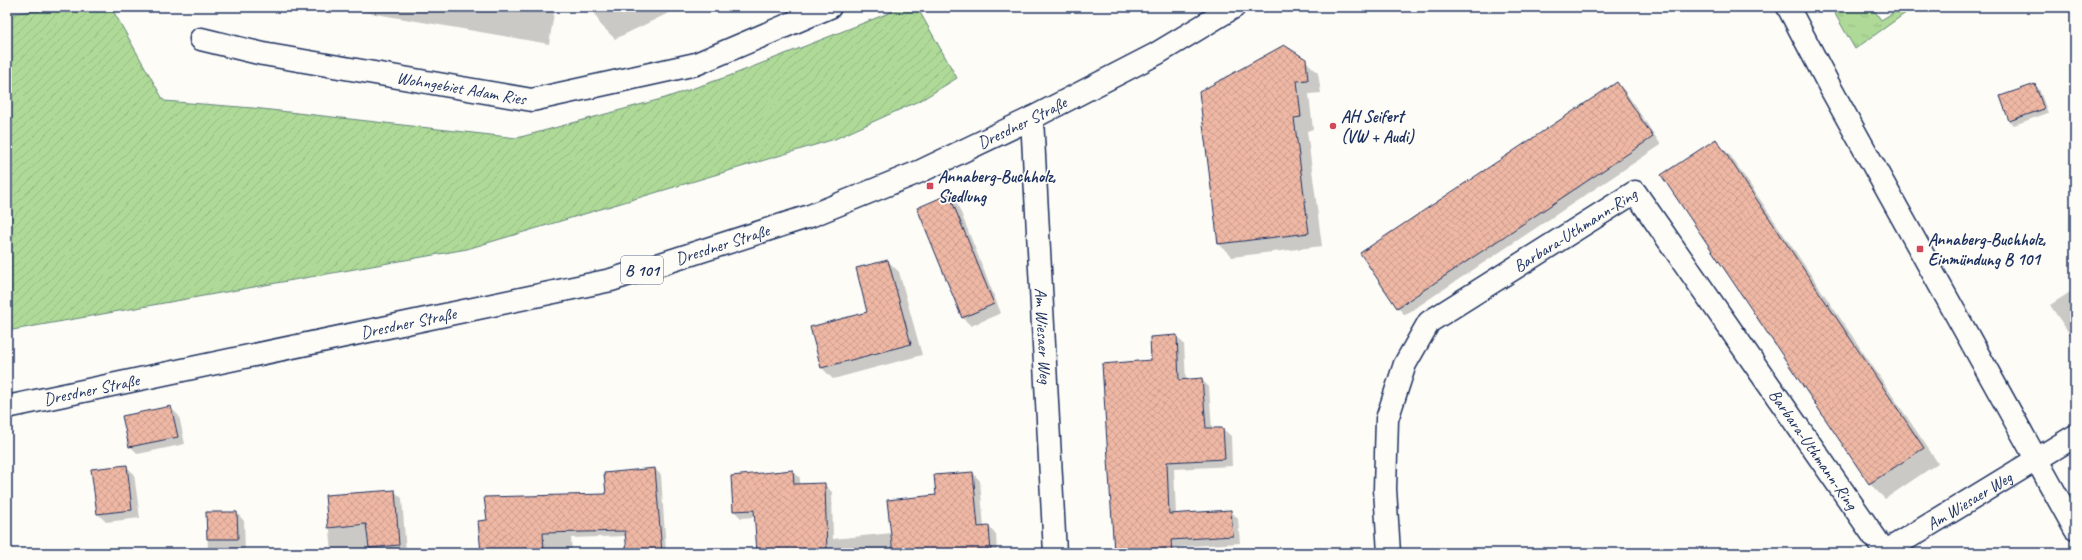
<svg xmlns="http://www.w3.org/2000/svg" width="2082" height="560" font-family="Caveat,sans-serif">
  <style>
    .grass { fill: url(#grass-tufts); stroke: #64847a }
    .garden { fill: url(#garden-furrows); stroke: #64847a }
    .shadow { fill: #0003 }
    .building { fill: url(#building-cross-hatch); stroke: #1b2f5e }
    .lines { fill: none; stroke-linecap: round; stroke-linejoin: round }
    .minor-casing { stroke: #1b2f5e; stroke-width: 25 }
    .major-casing { stroke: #1b2f5e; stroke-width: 25 }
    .minor { stroke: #fdfcf7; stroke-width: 22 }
    .major { stroke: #fdfcf7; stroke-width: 22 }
    .poi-dot { fill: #d1495b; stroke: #fdfcf7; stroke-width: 1.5 }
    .labels { text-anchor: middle; stroke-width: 3.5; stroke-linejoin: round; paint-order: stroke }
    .shield { fill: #fdfcf7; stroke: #5f6c8c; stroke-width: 1 }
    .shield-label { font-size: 16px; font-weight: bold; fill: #1b2f5e }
    .street-label { font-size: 17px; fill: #1b2f5e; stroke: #fdfcf7 }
    .poi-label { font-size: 17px; font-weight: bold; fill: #1b2f5e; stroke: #fdfcf7; text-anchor: start }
  </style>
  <defs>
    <pattern id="grass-tufts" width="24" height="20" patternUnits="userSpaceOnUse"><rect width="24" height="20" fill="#aed997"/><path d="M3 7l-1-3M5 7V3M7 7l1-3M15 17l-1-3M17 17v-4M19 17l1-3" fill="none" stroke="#95bb85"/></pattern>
    <pattern id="garden-furrows" width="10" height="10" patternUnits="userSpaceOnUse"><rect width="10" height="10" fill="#aed997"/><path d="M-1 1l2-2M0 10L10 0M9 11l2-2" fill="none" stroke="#95bb85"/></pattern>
    <pattern id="building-cross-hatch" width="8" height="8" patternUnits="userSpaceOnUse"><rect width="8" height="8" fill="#efb8a4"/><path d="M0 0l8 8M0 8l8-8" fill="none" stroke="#cc9e90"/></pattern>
  </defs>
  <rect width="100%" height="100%" fill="#fdfcf7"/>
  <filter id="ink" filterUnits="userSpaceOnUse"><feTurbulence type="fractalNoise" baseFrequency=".025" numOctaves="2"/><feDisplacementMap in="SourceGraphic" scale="8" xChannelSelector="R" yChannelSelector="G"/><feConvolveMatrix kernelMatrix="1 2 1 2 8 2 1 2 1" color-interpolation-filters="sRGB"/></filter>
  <g filter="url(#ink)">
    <!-- grass -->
    <path class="grass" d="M1831 7H1872L1881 20 1903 7 1907 12 1855 49Z"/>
    <!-- garden -->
    <path class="garden" d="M74 7H111L164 101 253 108 517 138 665 98 732 75 904 7H917L957 78 923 99 835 139 467 249 7 331V14Z"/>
    <!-- shadow -->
    <path class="shadow" d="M335 7H555L549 44Z
      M592 7H681L615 39 600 24Z
      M1305 60 1318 73 1321 93 1309 94 1313 129 1307 131 1322 246 1232 257 1219 244 1200 92Z
      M1617 83 1625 91 1661 145 1405 315 1397 307Z
      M2035 85 2039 89 2048 113 2014 125 2010 121 2001 97Z
      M1715 140 1730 155 1938 463 1885 499 1870 484 1662 175Z
      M949 195 957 203 1001 313 971 326 963 318Z
      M888 261 899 272 922 355 833 379 822 368 868 313Z
      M2075 289V342L2050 305Z
      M1176 336 1184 344 1186 381 1202 380 1209 387 1212 429H1223L1231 436 1232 466 1174 469 1176 514 1231 511 1238 519 1240 543 1178 547V553H1115L1152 361Z
      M171 408 179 416 185 444 138 454 130 446Z
      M126 466 134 474 140 518 106 522 98 514Z
      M655 469 661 475 666 551 688 549 692 553H628L626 536 571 538 572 553H482L607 495Z
      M793 471 800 478V485L824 484 832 492 833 539 892 533 937 496 973 473 980 481 984 527H989L996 534 997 553H758L755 517 741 518 734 511Z
      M394 491 402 498 406 553H332L327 496Z
      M207 513H237L244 521 245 553H208Z"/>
    <!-- building -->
    <path class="building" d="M1284 45 1306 59 1308 80 1297 81 1301 117 1294 118 1309 233 1218 244 1199 92Z
      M1617 82 1653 137 1397 308 1360 253Z
      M2035 84 2044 109 2009 121 2000 96Z
      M1716 139 1924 448 1869 484 1661 175Z
      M949 194 994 304 962 318 917 208Z
      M888 260 911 344 821 368 810 327 867 312 856 268Z
      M1177 335 1179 380 1202 378 1206 428H1223L1225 459 1167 462 1169 514 1231 510 1233 536 1171 540 1172 553H1114L1102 364 1151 360 1150 337Z
      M171 406 178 437 129 447 122 416Z
      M127 465 132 510 97 514 91 469Z
      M655 468 662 553H627L625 531 543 533 544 553H481L478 521 487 520 484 497 606 494 604 473Z
      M793 470 794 484 825 483 827 553H757L754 510 733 511 731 476Z
      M973 472 978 527 989 526 991 553H893L887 500 936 495 934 475Z
      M395 490 399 545 369 548 366 524 328 528 325 495Z
      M206 512H237L238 539H207Z"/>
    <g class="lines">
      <!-- minor casing -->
      <g class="minor-casing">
        <g id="minor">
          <path d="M1788 7 1831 89 2075 529"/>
          <path id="s1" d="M201 39 263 54 532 100 696 64 830 7"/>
          <path id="s2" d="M1032 118 1055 553"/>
          <path id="s3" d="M1389 553 1385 489 1387 419 1405 364 1429 322 1635 192 1885 552"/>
          <path id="s4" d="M1883 553 2075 436"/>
        </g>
      </g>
      <!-- major casing -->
      <g class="major-casing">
        <g id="major">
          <path id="s5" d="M7 407 611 280 810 216 921 171 1032 118 1156 54 1234 7"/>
        </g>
      </g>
      <!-- minor -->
      <use href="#minor" class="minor"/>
      <!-- major -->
      <use href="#major" class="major"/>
    </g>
  </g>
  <!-- markers -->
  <g class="poi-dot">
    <circle cx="1333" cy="126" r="4"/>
    <rect x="926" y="182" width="8" height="8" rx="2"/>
    <rect x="1916" y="245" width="8" height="8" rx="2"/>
  </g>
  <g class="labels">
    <!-- shield labels -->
    <rect class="shield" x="621" y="256" width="42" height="28" rx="3"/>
    <g class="shield-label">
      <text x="642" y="276">B 101</text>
    </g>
    <!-- street labels -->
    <g class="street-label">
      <text dy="6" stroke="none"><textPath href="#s1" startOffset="265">Wohngebiet Adam Ries</textPath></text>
      <text dy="6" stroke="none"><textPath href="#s5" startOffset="1058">Dresdner Straße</textPath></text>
      <text dy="6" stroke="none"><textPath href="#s3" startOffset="413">Barbara-Uthmann-Ring</textPath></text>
      <text dy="6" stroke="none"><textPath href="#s5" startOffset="734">Dresdner Straße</textPath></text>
      <text dy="6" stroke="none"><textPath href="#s5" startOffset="410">Dresdner Straße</textPath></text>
      <text dy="6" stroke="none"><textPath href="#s2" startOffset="218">Am Wiesaer Weg</textPath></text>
      <text dy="6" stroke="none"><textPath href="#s5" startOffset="86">Dresdner Straße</textPath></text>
      <text dy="6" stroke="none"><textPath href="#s3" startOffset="797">Barbara-Uthmann-Ring</textPath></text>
      <text dy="6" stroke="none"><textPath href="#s4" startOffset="101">Am Wiesaer Weg</textPath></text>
    </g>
    <!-- poi labels -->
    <g class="poi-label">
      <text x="1341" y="122">AH Seifert<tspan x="1341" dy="20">(VW + Audi)</tspan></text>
      <text x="938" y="182">Annaberg-Buchholz,<tspan x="938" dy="20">Siedlung</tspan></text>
      <text x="1928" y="245">Annaberg-Buchholz,<tspan x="1928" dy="20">Einmündung B 101</tspan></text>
    </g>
  </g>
  <!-- margin -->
  <rect width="2082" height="560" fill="none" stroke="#fdfcf7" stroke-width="24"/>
  <rect x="12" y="12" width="2058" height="536" fill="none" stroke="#1b2f5e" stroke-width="1.5" filter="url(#ink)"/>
</svg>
